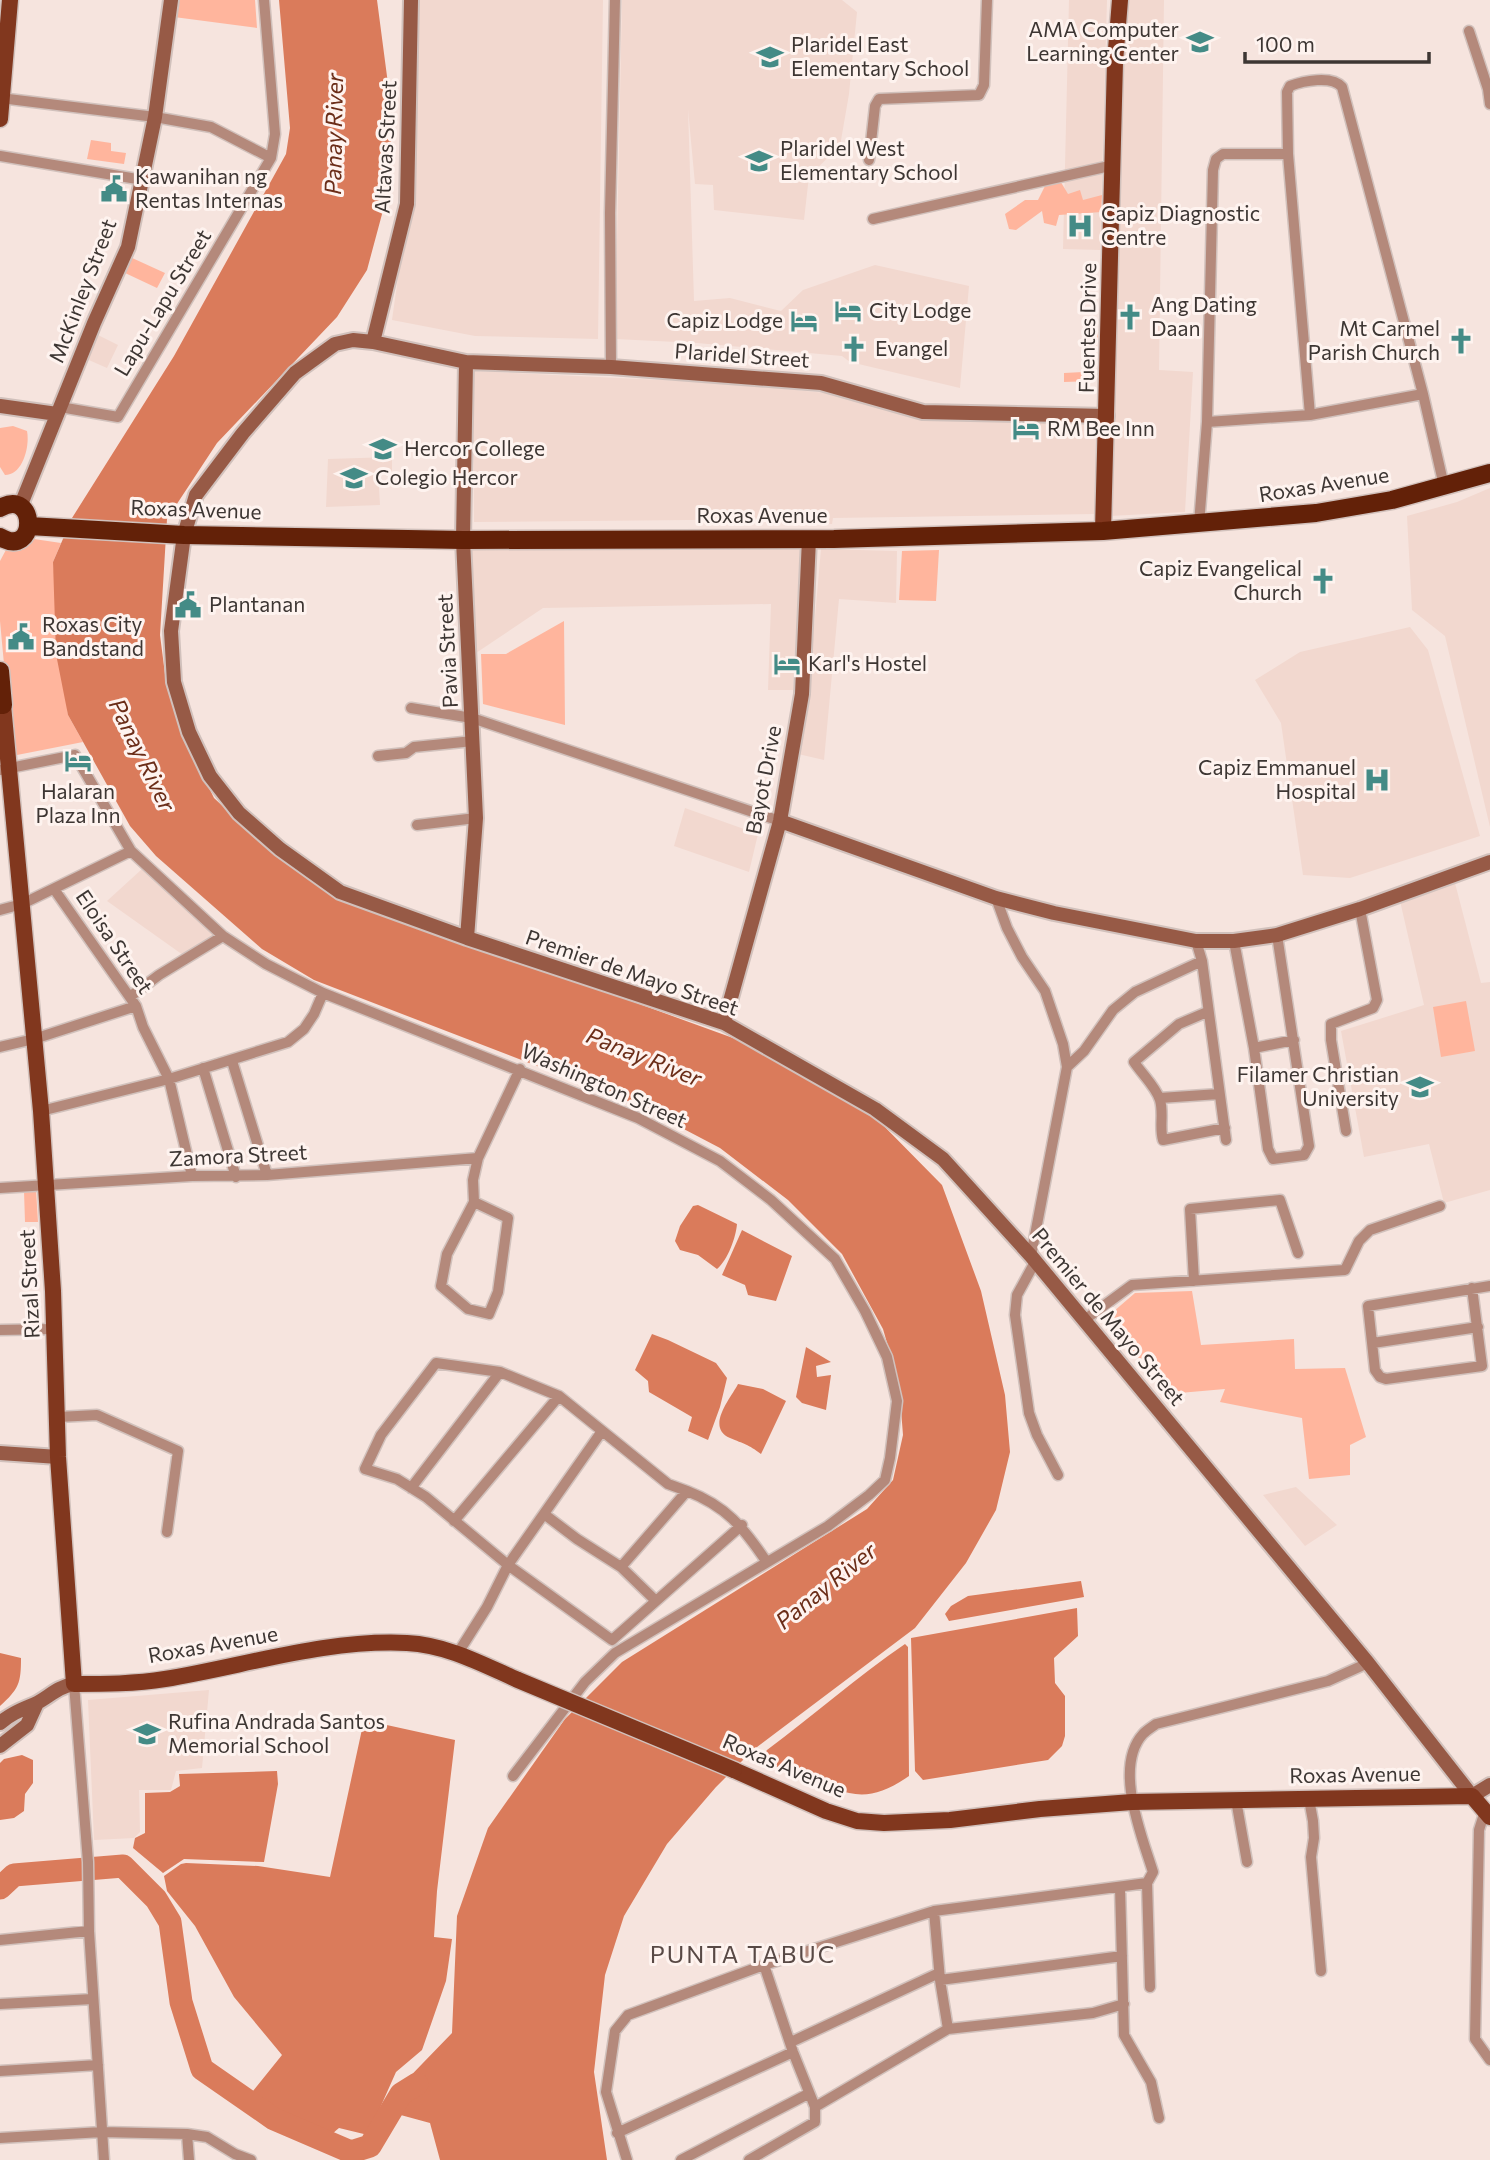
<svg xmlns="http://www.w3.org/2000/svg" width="1490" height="2160" font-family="Commissioner,sans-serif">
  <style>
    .built { fill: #f2d8cf }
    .green { fill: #ffb59d }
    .water { fill: #da7b5b }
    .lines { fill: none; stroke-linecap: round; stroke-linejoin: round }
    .river { stroke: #da7b5b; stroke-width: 23 }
    .street-casing { stroke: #d1c1bc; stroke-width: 13 }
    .secondary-casing { stroke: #d1c1bc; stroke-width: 18 }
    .primary-casing { stroke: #d1c1bc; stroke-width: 19 }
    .highway-casing { stroke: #d1c1bc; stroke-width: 21 }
    .street { stroke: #b4897b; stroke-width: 10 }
    .secondary { stroke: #975a46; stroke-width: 14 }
    .primary { stroke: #81371e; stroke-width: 16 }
    .highway { stroke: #632108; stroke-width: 18 }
    .primary-bridge-casing { stroke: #d1c1bc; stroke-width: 19; stroke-linecap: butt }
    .primary-bridge { stroke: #81371e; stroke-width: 16 }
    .labels { text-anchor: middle; stroke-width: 6; stroke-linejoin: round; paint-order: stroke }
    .poi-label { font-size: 21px; fill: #3d3633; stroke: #fef3ef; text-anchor: start }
    .street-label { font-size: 21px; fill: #3d3633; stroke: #fef3ef }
    .water-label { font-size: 23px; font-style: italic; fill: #6b2d18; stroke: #fef3ef }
    .quarter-label { font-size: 24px; letter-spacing: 2px; fill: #584945; stroke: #fef3ef }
  </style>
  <rect width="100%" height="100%" fill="#f6e4de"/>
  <!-- built -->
  <path class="built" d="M415 0H603L598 339 475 336 392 320 409 200Z
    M622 0H842L857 12 849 94 840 146 809 176 804 220 714 210 713 185 695 184 688 109 694 301 730 298 781 311 803 290 875 265 969 286 960 388 850 362 842 356 697 343 615 339Z
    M1069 0H1107L1100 250 1063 249Z
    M1123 0H1164L1159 370 1193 372 1185 512 1110 516Z
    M94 333 118 345 107 368 82 357Z
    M473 371 725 383 857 396 916 419 1096 420 1094 514 833 518 832 524 777 523V519L474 522Z
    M392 457V471L378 472 380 505 326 507 328 459Z
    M1490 488V827L1445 636 1412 610 1407 516 1457 502Z
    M800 544 793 690H768L771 604 543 608 473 655 472 550Z
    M821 549 897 551 896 603 839 599 824 760 798 754 808 696Z
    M1410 627 1428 650 1480 836 1350 878 1303 875 1281 723 1255 680 1300 652Z
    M685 808 758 834 749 872 674 846Z
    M142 869 215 935 183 955 107 901Z
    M1455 883 1481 983 1490 982V1190L1444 1203 1429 1144 1364 1157 1341 1031 1424 1005 1400 901Z
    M1296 1487 1337 1525 1305 1546 1263 1495Z
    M209 1690 202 1768 176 1771 171 1790H139L140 1832 134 1838 94 1840 88 1700Z"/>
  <!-- green -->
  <path class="green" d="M175 0H255L257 28 174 17Z
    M91 140 111 143V151L126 153 124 164 87 159Z
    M1059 179 1068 194 1080 190 1083 200 1102 195 1101 212 1059 215 1056 226 1044 223 1042 211 1016 230 1009 229 1005 214 1025 200H1038L1046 184Z
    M130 257 165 273 157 288 123 272Z
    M1085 331 1098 332 1094 381 1064 382V373L1083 372Z
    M13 426 27 431C30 446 23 475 5 475L0 467V428Z
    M34 539 61 543 53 562 68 715 83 742 17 755 9 718 0 621V561L7 548Z
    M939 550 936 601 899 600 902 551Z
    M564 621 565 725 483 704 481 654H506Z
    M1466 1001 1475 1051 1441 1057 1433 1007Z
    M36 1190 38 1222H25L24 1191Z
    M1192 1291 1201 1345 1294 1339 1295 1369 1345 1368 1366 1437 1350 1445V1475L1309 1479 1302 1418 1220 1402 1225 1389 1168 1394 1106 1318 1135 1293Z"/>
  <!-- water -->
  <path class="water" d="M279 0H377L393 122 385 203 367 270 337 317 217 443 167 519 160 635 166 682 186 741 214 798 263 844 328 891 744 1042 872 1114 942 1185 981 1291 1005 1395 1010 1452 996 1510 966 1563 915 1628 753 1750 716 1787 667 1844 624 1916 605 1975 594 2072 607 2160H440L430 2123 397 2114 392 2095 452 2033 457 1916 488 1828 565 1719 622 1662 867 1509 893 1480 903 1435 899 1384 883 1329 842 1254 788 1200 720 1148 638 1105 314 980 262 949 156 856 130 826 68 715 56 654 53 562 72 518 174 356 286 154 290 128Z
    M698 1205 737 1224C736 1237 728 1260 717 1269L698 1255 680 1250 675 1241 680 1226 693 1206Z
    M742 1230 792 1256 776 1301 748 1295 745 1285 722 1275Z
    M652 1334 668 1340 716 1363 727 1378 720 1407 708 1440 688 1431 692 1417 649 1392 648 1381 635 1370Z
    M806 1347 831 1362 816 1366 817 1377 831 1375 826 1410 802 1403 796 1397Z
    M738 1384 763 1389 786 1401 761 1454C748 1444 744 1444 730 1438 705 1427 731 1398 738 1384Z
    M1081 1581 1084 1597 949 1621 945 1614 951 1606 968 1596Z
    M1077 1608 1078 1636 1054 1658 1055 1683 1065 1696V1736L1062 1746 1048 1760 923 1780 915 1771 911 1638Z
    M905 1644 908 1647 909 1776C868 1805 848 1795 806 1778 789 1771 775 1769 762 1757L767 1750C814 1715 857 1677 905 1644Z
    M0 1653 21 1658C21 1683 19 1689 0 1706Z
    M364 1720 455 1740 437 1891 434 1937 452 1939 446 1981 422 2050 396 2072 368 2135 339 2128C335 2131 331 2136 326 2137 306 2142 262 2112 245 2101L282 2055 234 1997 195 1926 167 1891 164 1876 181 1864 186 1863 258 1866 330 1877Z
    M22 1755 33 1760V1783L25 1794 24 1811 14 1818 0 1820V1763L4 1759Z
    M277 1771 278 1784 264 1862 184 1859 163 1873 133 1848 135 1838 145 1833V1793L170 1792 180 1786 179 1774Z"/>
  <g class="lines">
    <!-- river -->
    <path class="river" d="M0 1888 14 1875 123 1866 156 1899 170 1922 181 2002 202 2069 274 2119 351 2152 370 2146 401 2094 417 2084"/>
    <!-- street casing -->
    <g class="street-casing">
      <path id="street" d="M1469 31 1488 89 1490 104
        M0 98 155 117 211 127 271 158
        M0 156 143 180
        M869 160 875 106 879 99 979 95 984 85 987 0
        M873 219 1114 165
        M611 367 610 213 615 0
        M60 407 118 417 271 158 275 134 264 0
        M1310 415 1288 154 1287 92 1290 86C1303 81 1332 75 1342 87L1423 394 1444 486
        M1207 422 1310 415 1423 394
        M1199 524 1207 422 1213 170 1216 159 1223 154H1288
        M411 708 472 718 780 821
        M378 756 406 753 414 747 473 741
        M0 770 75 755 131 851 223 936 266 964 323 993 638 1118 720 1161 771 1200 835 1259 865 1311 887 1357 897 1401 890 1458 885 1480 869 1495 828 1526 615 1653 585 1682 513 1776
        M417 825 476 818
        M54 889 136 1006 143 1027 169 1079 192 1176
        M996 898 1007 928 1022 957 1045 991 1063 1044 1067 1067 1031 1256
        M0 910 22 904 131 851
        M1196 941 1202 961 1226 1140
        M1234 941 1254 1048 1268 1149 1273 1159 1304 1155 1309 1146 1277 935
        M131 996 159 975 223 936
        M1207 1012 1179 1024 1134 1062C1142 1074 1156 1087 1160 1100 1164 1114 1159 1127 1163 1140L1225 1128
        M0 1047 34 1039 136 1006
        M1254 1048 1294 1040
        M232 1061 267 1175
        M1067 1067 1084 1051 1113 1010 1135 992 1202 961
        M203 1068 236 1177
        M1160 1098 1219 1094
        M41 1111 169 1079 288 1042 304 1029 314 1014 323 993
        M1346 1131 1331 1040V1024L1373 1008 1377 1000 1360 909
        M0 1188 192 1176 267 1175 478 1158
        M474 1202 508 1218 498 1292 489 1314 468 1309 441 1286 447 1254 474 1202 473 1180 478 1158 520 1069
        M1035 1262 1017 1295 1015 1315 1029 1413 1037 1435 1058 1475
        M1194 1281 1190 1209 1280 1200 1298 1253
        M1472 1288 1482 1366 1386 1379 1380 1377 1375 1370 1368 1306 1490 1286
        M1083 1321 1132 1285 1345 1270 1359 1241 1370 1230 1440 1206
        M0 1330 54 1329
        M1373 1343 1478 1327
        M58 1417 97 1415 178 1451 167 1532
        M411 1488 500 1372
        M687 1491C726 1506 743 1527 766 1561
        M544 1514 577 1539 621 1567 687 1491 668 1484 559 1396 500 1372 436 1363 381 1435 365 1469 397 1479 426 1497 508 1565 612 1640 742 1525
        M454 1521 559 1396
        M621 1567 656 1601
        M458 1653 487 1607 508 1565 602 1431
        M74 1684 88 1862 89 1931 104 2160
        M1309 1799 1313 1821 1314 1838 1311 1857 1321 1971
        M1236 1800 1247 1862
        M1485 1811 1479 1830 1475 2039 1490 2060
        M1147 1883 1150 1987
        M1120 1887 1124 2035 1151 2082 1159 2118
        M934 1911 940 1980 948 2029
        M0 1940 89 1931
        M940 1980 1122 1956
        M0 2004 93 1999
        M791 2042 939 1973
        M0 2071 98 2065
        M815 2107 948 2029 1093 2013 1124 2004
        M617 2133 793 2052
        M187 2134 189 2160
        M0 2138 102 2132 187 2134 207 2137 235 2154 251 2160
        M627 2160 606 2092 615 2031 628 2015 764 1965 934 1911 1147 1883 1153 1872C1142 1836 1113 1767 1143 1734 1147 1730 1152 1727 1156 1724L1328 1681 1368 1663
        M681 2160 808 2094
        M749 2160 815 2122V2107L793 2052 764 1965"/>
    </g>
    <!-- secondary casing -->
    <g class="secondary-casing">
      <path id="secondary" d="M373 342 407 204 411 0
        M466 362 463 540 476 818 467 938
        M0 406 57 414
        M1107 416 923 412 821 383 611 367 466 362 373 342 353 340 335 344 295 373 243 433 196 495 184 535 171 631 174 682 189 732 210 776 239 813 280 849 340 892 467 938 724 1023 875 1109 943 1159 1031 1256 1368 1663 1472 1796 1490 1785
        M20 507 94 323 128 247 155 117 171 0
        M780 821 996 898 1054 913 1196 941H1234L1277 935 1360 909 1490 862
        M724 1023 780 821 802 694 809 539
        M0 1453 58 1457
        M0 1723C12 1713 21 1710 35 1704 49 1697 57 1687 74 1684
        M0 1746 27 1725 37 1703"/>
    </g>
    <!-- primary casing -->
    <g class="primary-casing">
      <path id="primary" d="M0 119 10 0
        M1103 531 1115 62 1120 0
        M3 705 41 1111 53 1291 58 1457 74 1684C104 1684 135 1684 165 1679 245 1666 325 1639 407 1643 447 1645 482 1664 518 1680
        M734 1770 826 1811 857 1821 884 1823 950 1820 1040 1809 1132 1802 1472 1796 1490 1817"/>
    </g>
    <!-- highway casing -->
    <g class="highway-casing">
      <path id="highway" d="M0 508C37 487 38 559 0 537
        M29 526 184 535 463 540 834 539 1103 531 1316 513 1392 500 1490 473
        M0 671 3 705H0"/>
    </g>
    <!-- street -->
    <use href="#street" class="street"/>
    <!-- secondary -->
    <use href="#secondary" class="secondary"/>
    <!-- primary -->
    <use href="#primary" class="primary"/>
    <!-- highway -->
    <use href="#highway" class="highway"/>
    <!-- primary-bridge casing -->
    <g class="primary-bridge-casing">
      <path id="primary-bridge" d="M518 1680 734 1770"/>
    </g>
    <!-- primary-bridge -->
    <use href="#primary-bridge" class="primary-bridge"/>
  </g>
  <!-- icons -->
  <defs>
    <g id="university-bare" transform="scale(2.1)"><path d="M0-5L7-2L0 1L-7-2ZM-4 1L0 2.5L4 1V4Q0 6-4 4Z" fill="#448b86" stroke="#fef3ef" stroke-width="2.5" paint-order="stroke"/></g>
    <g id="school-bare" transform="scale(2.1)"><path d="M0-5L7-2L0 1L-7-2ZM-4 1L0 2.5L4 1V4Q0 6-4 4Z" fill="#448b86" stroke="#fef3ef" stroke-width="2.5" paint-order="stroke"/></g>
    <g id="civic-bare" transform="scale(2.1)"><path d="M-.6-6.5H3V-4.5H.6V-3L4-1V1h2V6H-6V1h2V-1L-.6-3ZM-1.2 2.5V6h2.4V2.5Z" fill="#448b86" stroke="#fef3ef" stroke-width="2.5" paint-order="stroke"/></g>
    <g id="hospital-bare" transform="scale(2.1)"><path d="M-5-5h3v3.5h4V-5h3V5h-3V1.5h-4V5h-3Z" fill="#448b86" stroke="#fef3ef" stroke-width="2.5" paint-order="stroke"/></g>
    <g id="hotel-bare" transform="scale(2.1)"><path d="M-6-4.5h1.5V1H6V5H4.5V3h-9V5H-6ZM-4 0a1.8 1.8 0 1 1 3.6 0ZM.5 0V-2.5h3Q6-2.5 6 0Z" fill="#448b86" stroke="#fef3ef" stroke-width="2.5" paint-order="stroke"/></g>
    <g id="church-bare" transform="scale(2.1)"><path d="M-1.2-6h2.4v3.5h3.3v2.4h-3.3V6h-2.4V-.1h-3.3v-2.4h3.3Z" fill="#448b86" stroke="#fef3ef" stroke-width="2.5" paint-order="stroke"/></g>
  </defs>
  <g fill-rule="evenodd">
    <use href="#university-bare" x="1200" y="42"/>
    <use href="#school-bare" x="770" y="57"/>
    <use href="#school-bare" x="759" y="161"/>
    <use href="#civic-bare" x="114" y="189"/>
    <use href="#hospital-bare" x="1080" y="226"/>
    <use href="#hotel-bare" x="848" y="311"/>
    <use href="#church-bare" x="1130" y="317"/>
    <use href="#hotel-bare" x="804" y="321"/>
    <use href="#church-bare" x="1461" y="341"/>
    <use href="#church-bare" x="854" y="349"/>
    <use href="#hotel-bare" x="1026" y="429"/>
    <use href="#university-bare" x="383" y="449"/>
    <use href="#university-bare" x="354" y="478"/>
    <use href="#church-bare" x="1323" y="581"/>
    <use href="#civic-bare" x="188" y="605"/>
    <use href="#civic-bare" x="21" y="637"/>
    <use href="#hotel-bare" x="787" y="664"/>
    <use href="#hotel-bare" x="78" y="761"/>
    <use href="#hospital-bare" x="1377" y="780"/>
    <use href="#university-bare" x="1420" y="1087"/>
    <use href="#school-bare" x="147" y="1734"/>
  </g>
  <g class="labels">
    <!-- poi labels -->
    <g class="poi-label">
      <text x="1179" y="37" text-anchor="end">AMA Computer<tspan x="1179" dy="24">Learning Center</tspan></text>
      <text x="791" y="52">Plaridel East<tspan x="791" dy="24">Elementary School</tspan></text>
      <text x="780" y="156">Plaridel West<tspan x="780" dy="24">Elementary School</tspan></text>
      <text x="135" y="184">Kawanihan ng<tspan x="135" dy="24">Rentas Internas</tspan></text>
      <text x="1101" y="221">Capiz Diagnostic<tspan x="1101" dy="24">Centre</tspan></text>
      <text x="1151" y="312">Ang Dating<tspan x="1151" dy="24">Daan</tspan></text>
      <text x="869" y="318">City Lodge</text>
      <text x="783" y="328" text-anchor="end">Capiz Lodge</text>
      <text x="1440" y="336" text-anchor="end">Mt Carmel<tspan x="1440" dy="24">Parish Church</tspan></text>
      <text x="875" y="356">Evangel</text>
      <text x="1047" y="436">RM Bee Inn</text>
      <text x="404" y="456">Hercor College</text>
      <text x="375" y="485">Colegio Hercor</text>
      <text x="1302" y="576" text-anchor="end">Capiz Evangelical<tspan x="1302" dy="24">Church</tspan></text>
      <text x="209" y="612">Plantanan</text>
      <text x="42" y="632">Roxas City<tspan x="42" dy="24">Bandstand</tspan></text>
      <text x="808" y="671">Karl's Hostel</text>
      <text x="1356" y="775" text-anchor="end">Capiz Emmanuel<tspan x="1356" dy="24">Hospital</tspan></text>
      <text x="78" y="799" text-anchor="middle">Halaran<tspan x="78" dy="24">Plaza Inn</tspan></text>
      <text x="1399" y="1082" text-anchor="end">Filamer Christian<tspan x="1399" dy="24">University</tspan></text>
      <text x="168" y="1729">Rufina Andrada Santos<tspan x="168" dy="24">Memorial School</tspan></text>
    </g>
    <!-- street labels -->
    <g class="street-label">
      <text transform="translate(386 147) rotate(-87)" y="7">Altavas Street</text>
      <text transform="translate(83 291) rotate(-69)" y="7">McKinley Street</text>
      <text transform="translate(163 303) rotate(-59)" y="7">Lapu-Lapu Street</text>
      <text transform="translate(1088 328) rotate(-89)" y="7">Fuentes Drive</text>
      <text transform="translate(742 356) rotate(4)" y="7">Plaridel Street</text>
      <text transform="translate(1324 485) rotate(-9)" y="7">Roxas Avenue</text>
      <text transform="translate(196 510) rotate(2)" y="7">Roxas Avenue</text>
      <text x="762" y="523">Roxas Avenue</text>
      <text transform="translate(448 651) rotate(-93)" y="7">Pavia Street</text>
      <text transform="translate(764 780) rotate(-79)" y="7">Bayot Drive</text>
      <text transform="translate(114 942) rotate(56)" y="7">Eloisa Street</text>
      <text transform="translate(632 973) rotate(19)" y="7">Premier de Mayo Street</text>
      <text transform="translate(604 1086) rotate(24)" y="7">Washington Street</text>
      <text transform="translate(238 1156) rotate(-3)" y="7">Zamora Street</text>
      <text transform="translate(30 1284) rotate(-93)" y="7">Rizal Street</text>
      <text transform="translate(1108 1317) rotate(50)" y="7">Premier de Mayo Street</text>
      <text transform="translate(213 1645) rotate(-10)" y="7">Roxas Avenue</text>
      <text transform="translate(784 1766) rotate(23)" y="7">Roxas Avenue</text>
      <text transform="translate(1355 1775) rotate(-1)" y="7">Roxas Avenue</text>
    </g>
    <!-- water labels -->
    <g class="water-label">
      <text transform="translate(334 134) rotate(-89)" y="8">Panay River</text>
      <text transform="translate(142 755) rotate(64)" y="8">Panay River</text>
      <text transform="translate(644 1057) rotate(22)" y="8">Panay River</text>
      <text transform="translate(826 1586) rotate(-39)" y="8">Panay River</text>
    </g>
    <!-- quarter labels -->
    <g class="quarter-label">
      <text x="743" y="1963">PUNTA TABUC</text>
    </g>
  </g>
  <!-- scale -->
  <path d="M1245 52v10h184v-10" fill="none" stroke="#3d3633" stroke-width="3.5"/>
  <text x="1256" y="52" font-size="21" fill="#3d3633" stroke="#fef3ef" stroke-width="5" paint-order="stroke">100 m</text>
</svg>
